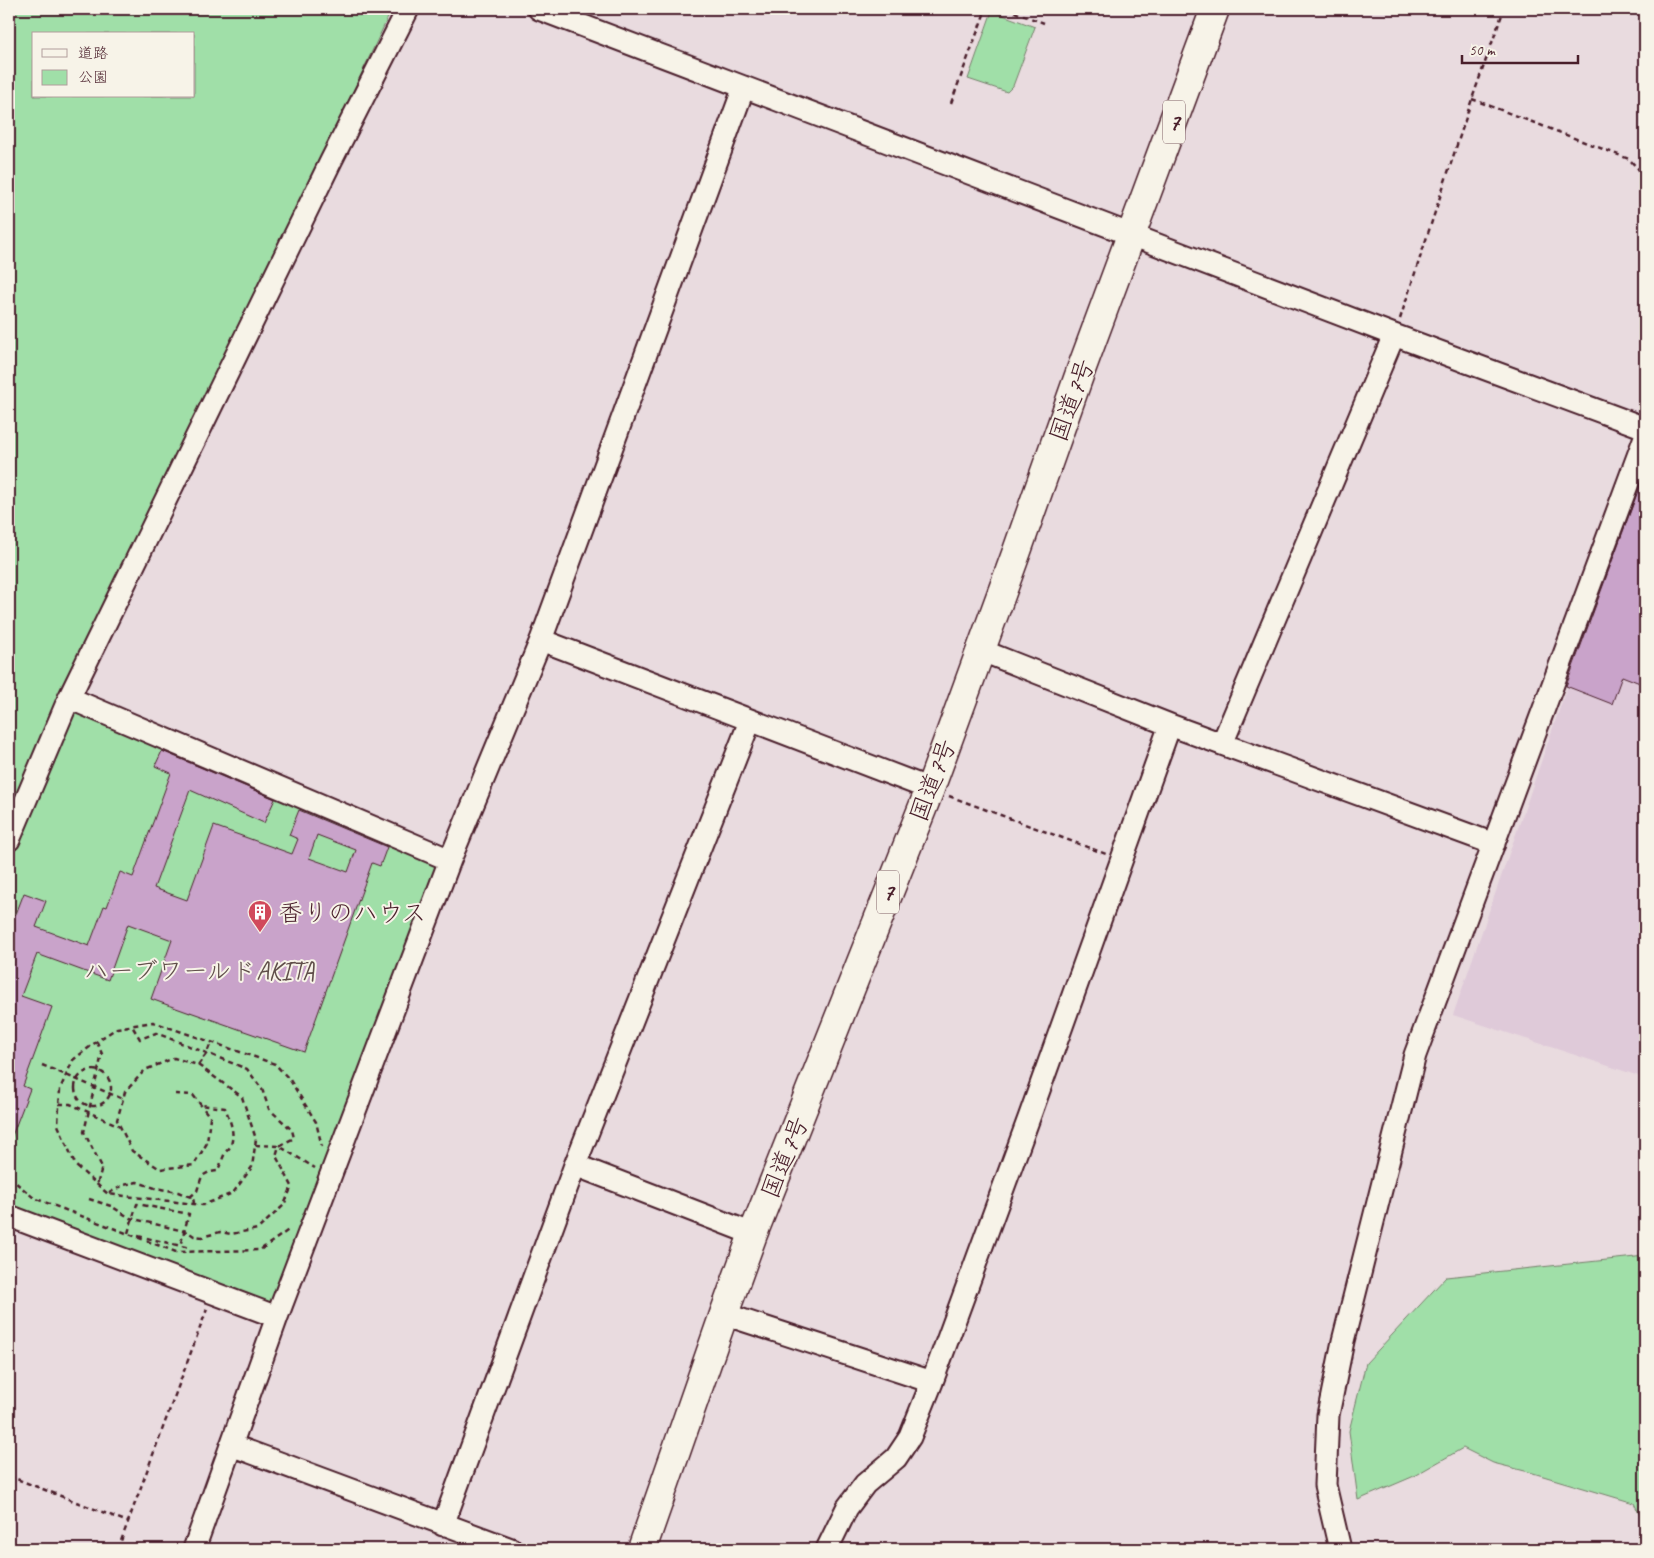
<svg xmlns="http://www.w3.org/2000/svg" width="1654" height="1558" font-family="Caveat,'Klee One',sans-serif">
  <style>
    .built { fill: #dfcad9 }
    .green { fill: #a0dfa8; stroke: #757f6a; fill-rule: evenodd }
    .building { fill: #c9a3ca; stroke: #4a1f2b; fill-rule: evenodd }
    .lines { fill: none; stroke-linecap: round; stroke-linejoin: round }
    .minor-casing { stroke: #4a1f2b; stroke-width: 25 }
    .highway-casing { stroke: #4a1f2b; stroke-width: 31 }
    .path { stroke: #4a1f2b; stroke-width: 2.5; stroke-dasharray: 5 4; stroke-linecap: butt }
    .minor { stroke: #f7f3e8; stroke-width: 21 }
    .highway { stroke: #f7f3e8; stroke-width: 28 }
    .labels { text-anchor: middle; stroke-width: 4; stroke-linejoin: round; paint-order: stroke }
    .shield { fill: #f7f3e8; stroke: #7e5f64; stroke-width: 1 }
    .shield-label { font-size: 24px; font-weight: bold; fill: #4a1f2b }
    .street-label { font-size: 25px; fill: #4a1f2b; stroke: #f7f3e8 }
    .poi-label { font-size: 25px; fill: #4a1f2b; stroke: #f7f3e8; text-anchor: start }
    .park-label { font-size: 25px; fill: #604f4a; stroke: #f7f3e8 }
  </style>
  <rect width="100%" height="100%" fill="#e9dbdf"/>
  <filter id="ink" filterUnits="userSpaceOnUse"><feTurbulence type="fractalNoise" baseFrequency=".02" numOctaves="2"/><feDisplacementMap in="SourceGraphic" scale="10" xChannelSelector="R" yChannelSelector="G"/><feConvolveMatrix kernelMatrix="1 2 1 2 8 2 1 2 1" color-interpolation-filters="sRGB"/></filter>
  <g filter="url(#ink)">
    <!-- built -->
    <path class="built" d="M1645 463V1078L1453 1015Z"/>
    <!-- green -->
    <path class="green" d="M9 9H392L9 818ZM34 34H194V96H34Z
      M992 11 1035 27 1013 86 1007 92 968 79Z
      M73 707 444 864 273 1311 9 1211V856Z
      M1645 1256V1526L1634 1503 1533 1473 1493 1463 1463 1448 1412 1477 1358 1500 1349 1431 1366 1363 1446 1277Z"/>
    <!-- building -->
    <path class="building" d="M1645 472V616L1640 631 1645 632V685L1622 676 1612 704 1566 686Z
      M162 751 275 799 264 823 190 790 154 888 187 900 214 826 292 854 298 839 289 835 299 810 387 847 380 866 372 863 304 1052 190 1012V1013L151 999 172 940 128 924 108 980 37 954 21 996 52 1007 23 1086 30 1089 10 1141H9V917L16 914 24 893 46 901 36 927 89 946 104 906 107 907 120 872 133 877 171 773 155 766ZM317 835 356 850 348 872 309 858Z"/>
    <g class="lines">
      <!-- minor casing -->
      <g class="minor-casing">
        <path id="minor" d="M539 9 1394 335 1645 428
          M541 640 930 789
          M980 650 1170 725 1494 844
          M69 698 450 860
          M1222 744 1394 335
          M9 840 69 698 331 161 408 9
          M575 1165 753 1234
          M9 1216 277 1317
          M724 1314 932 1382
          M231 1445 511 1549
          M443 1525 575 1165 750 721
          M194 1549 277 1317 450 860 541 640 744 87
          M827 1549 847 1508 865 1484 896 1458 910 1437 932 1382 1029 1118 1170 725
          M1340 1549 1325 1485 1328 1415 1343 1341 1415 1055 1645 437"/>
      </g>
      <!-- highway casing -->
      <g class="highway-casing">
        <path id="highway" d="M642 1549 724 1314 753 1234 930 789 1017 551 1081 370 1215 9"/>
      </g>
      <!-- path -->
      <path class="path" d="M1006 9 1044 23
        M1472 99 1629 159 1643 174 1645 182
        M951 103 986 9
        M1400 319 1472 99 1504 9
        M949 796 1106 854
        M97 1042 102 1054 84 1132 102 1167 97 1185
        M42 1065 123 1099
        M198 1065 207 1053 211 1042
        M75 1088a18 18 0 1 1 36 0a18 18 0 1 1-36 0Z
        M175 1094 193 1095 210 1117 207 1143 194 1165 160 1169 132 1151 117 1120 125 1092 145 1070 174 1058 198 1065 242 1097 256 1139 252 1167 233 1193 203 1205 108 1194 76 1166 58 1125 60 1089 73 1060 100 1039 117 1028 153 1022 275 1064 290 1080 316 1122 322 1147
        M59 1104H70L120 1126
        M255 1145 279 1146 315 1168
        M9 1177 34 1198 176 1252 260 1250 290 1229
        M109 1193 124 1185 137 1182 155 1188 178 1192 193 1198 194 1203
        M190 1197 197 1191 202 1176 209 1172 217 1171C221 1165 222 1159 225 1153 226 1151 229 1149 230 1147 236 1134 230 1120 225 1108L201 1105
        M89 1199 111 1206 130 1218 188 1232 194 1236 202 1237 220 1232 231 1234 258 1229 284 1205 292 1186 276 1156 279 1146 294 1138 292 1130 269 1109 262 1089 247 1069 156 1033 140 1039 132 1026
        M128 1233 137 1204 189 1214 180 1246
        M138 1236 190 1248
        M9 1476 128 1522
        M118 1549 207 1309"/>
      <!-- minor -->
      <use href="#minor" class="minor"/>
      <!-- highway -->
      <use href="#highway" class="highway"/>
    </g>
  </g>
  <!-- icons -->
  <defs>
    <g id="building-pin" transform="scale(1.25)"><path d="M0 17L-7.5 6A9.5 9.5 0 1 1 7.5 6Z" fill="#d1495b" stroke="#f7f3e8"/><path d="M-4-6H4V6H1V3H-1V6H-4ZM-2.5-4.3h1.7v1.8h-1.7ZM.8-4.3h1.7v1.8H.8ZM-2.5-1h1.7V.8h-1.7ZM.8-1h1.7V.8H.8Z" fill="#fff"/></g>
  </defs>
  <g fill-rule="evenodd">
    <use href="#building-pin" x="260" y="912"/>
  </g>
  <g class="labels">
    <!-- shield labels -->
    <g class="shield">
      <rect x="1163" y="100.5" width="22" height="43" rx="4"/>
      <rect x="877" y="870.5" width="22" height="43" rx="4"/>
    </g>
    <g class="shield-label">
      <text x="1174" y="130">7</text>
      <text x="888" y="900">7</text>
    </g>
    <!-- street labels -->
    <g class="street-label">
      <text transform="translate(1071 400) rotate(-70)" y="9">国道7号</text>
      <text transform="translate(932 780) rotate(-69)" y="9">国道7号</text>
      <text transform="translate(784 1157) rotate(-68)" y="9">国道7号</text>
    </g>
    <!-- poi labels -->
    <g class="poi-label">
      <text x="278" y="921">香りのハウス</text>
    </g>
    <!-- park labels -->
    <g class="park-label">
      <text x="199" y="979">ハーブワールドAKITA</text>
    </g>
  </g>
  <!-- margin -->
  <rect width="1654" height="1558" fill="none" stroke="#f7f3e8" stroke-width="30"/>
  <rect x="15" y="15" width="1624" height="1528" fill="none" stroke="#4a1f2b" stroke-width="2" filter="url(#ink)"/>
  <!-- legend -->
  <rect x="32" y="32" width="162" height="65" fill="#f7f3e8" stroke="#b29e9c"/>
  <rect x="42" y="49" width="25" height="8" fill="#f7f3e8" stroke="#b29e9c"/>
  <text x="78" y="58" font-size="15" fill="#4a1f2b">道路</text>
  <rect x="42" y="70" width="25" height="15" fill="#a0dfa8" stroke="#b29e9c"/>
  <text x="78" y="82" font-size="15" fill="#4a1f2b">公園</text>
  <!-- scale -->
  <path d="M1462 55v8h116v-8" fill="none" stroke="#4a1f2b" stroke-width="2.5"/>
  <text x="1469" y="55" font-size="15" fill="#4a1f2b" stroke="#f7f3e8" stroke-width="4" paint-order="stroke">50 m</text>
</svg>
